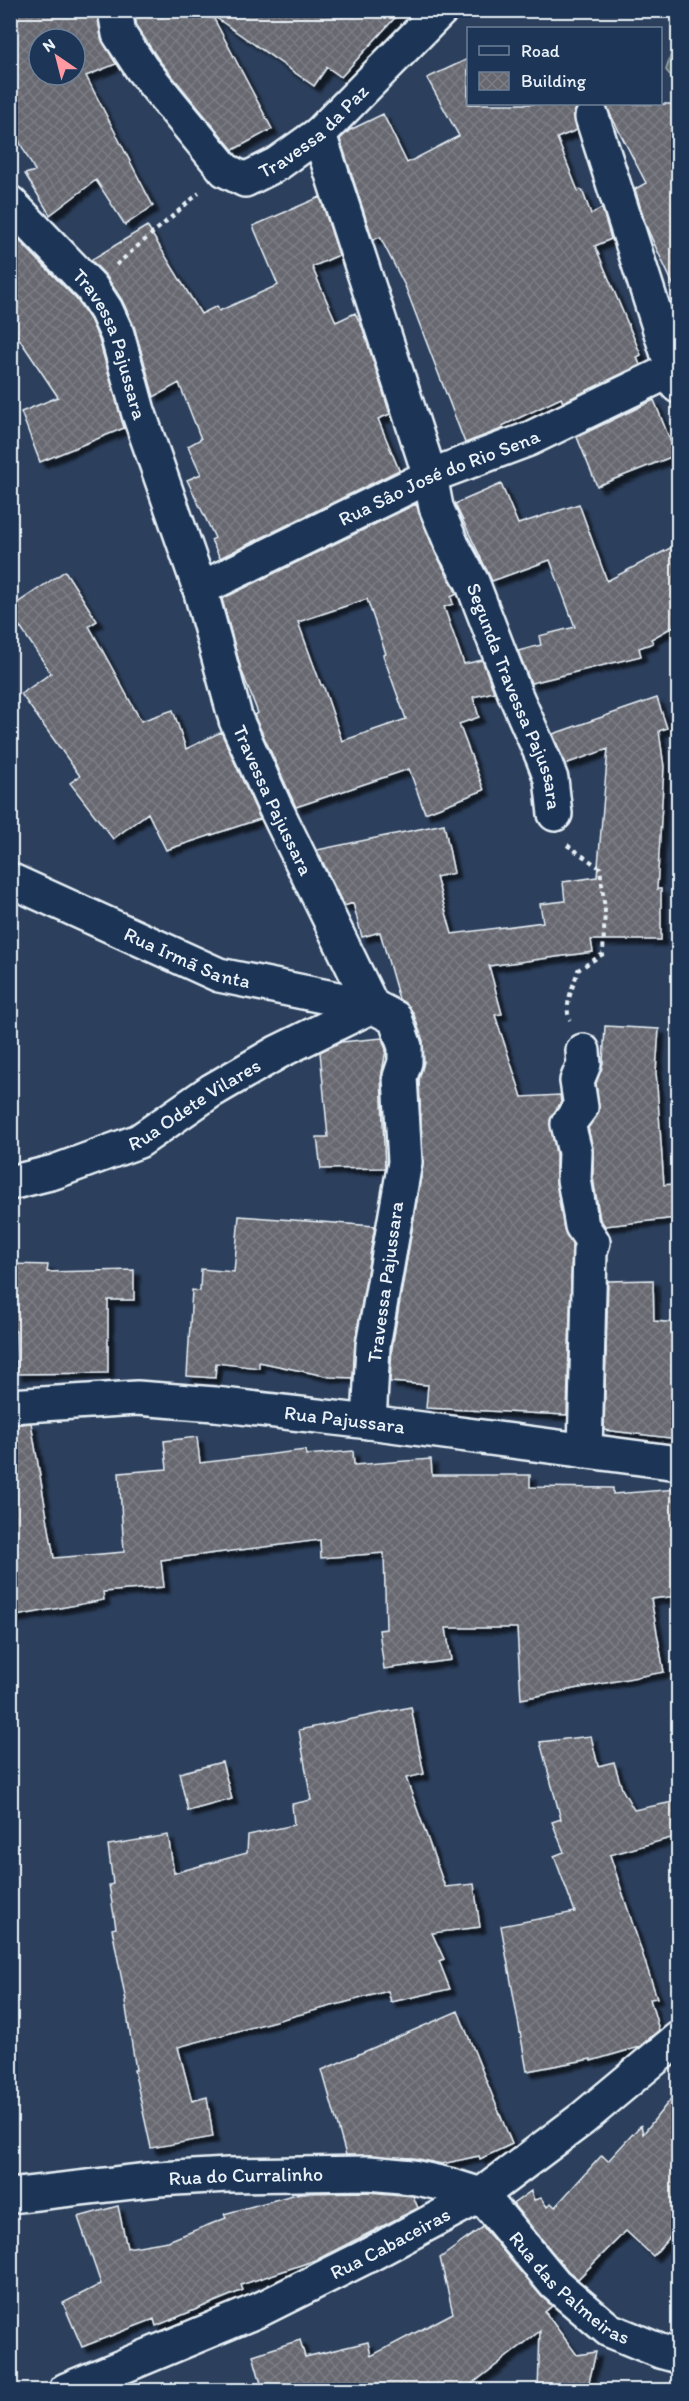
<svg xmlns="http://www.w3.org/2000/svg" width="689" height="2401" font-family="Itim,sans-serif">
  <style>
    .park { fill: #576b67; stroke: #a0aeb0; stroke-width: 1.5 }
    .building { fill: url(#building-cross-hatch); stroke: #e8f1f8; stroke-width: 1.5; fill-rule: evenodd; filter: url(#shadow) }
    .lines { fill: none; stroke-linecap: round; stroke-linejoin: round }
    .minor-casing { stroke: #e8f1f8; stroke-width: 38 }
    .secondary-casing { stroke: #e8f1f8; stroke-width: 38 }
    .path { stroke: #e8f1f8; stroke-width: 4; stroke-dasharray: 4.5 4.5; stroke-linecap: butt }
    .minor { stroke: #1d3557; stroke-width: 33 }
    .secondary { stroke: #1d3557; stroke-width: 33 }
    .labels { text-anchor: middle; stroke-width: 4.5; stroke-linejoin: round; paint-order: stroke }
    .street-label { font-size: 20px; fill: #e8f1f8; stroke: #1d3557 }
  </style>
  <defs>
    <pattern id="building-cross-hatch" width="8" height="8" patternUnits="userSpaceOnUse" patternTransform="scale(1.5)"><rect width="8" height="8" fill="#676770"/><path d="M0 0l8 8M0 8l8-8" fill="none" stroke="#7d7d85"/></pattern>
    <filter id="shadow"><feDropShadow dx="5.5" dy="5.5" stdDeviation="1.5" flood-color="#0009"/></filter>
  </defs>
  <rect width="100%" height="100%" fill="#2c3f5c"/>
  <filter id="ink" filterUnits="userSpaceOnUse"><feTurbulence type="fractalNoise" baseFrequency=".0167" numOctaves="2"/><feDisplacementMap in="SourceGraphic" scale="12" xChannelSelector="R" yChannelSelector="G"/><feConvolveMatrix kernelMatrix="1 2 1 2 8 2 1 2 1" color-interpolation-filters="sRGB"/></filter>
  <g filter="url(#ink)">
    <!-- park -->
    <path class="park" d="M676 38H678V85L666 70Z"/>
    <!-- building -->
    <path class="building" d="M10 10H97L101 38 116 64 86 76 153 206 125 225 96 180 50 215 25 174 35 171 10 124ZM39 39H75V75H39Z
      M134 10H402L341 77 327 67 314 86 212 15 272 129 233 150 159 60 137 27Z
      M468 59V104H579L574 114 577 130 557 138 578 191 582 190 591 214 602 208 611 239 595 246 641 355 637 357 640 365 563 402 561 398 502 426 504 428 465 443 405 286 380 237 373 240 340 139 350 130 383 114 407 163 459 136 427 78Z
      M605 104H678V295L646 226 635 189 646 183Z
      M320 197 339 255 312 267 336 322 355 313 363 329 390 414 378 419 399 470 220 558 211 540 215 538 187 480 201 474 188 446 201 439 179 383 154 397 134 326 122 300 107 277 91 260 147 226 201 314 217 306 219 311 278 285 253 226Z
      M10 231 76 299 90 319 99 340 124 428 40 462 21 412 58 397 10 325Z
      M654 400 676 455 597 486 577 437Z
      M501 484 518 524 579 504 607 581 678 544V624L651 639 653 643 639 648 641 656 531 683 518 651 541 645 539 636 575 627 550 560 492 581 455 504Z
      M416 504 435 552 457 594 451 597 453 604 444 607 464 664 482 660 494 692 473 697 479 717 459 724 484 790 425 813 409 769 296 807 254 715 258 713 241 669 222 599ZM367 599 386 654 383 655 406 719 342 741 323 685H321L298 622Z
      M65 571 97 621 89 626 141 721 173 710 186 749 221 732 260 819 166 850 148 813 113 839 70 783 80 776 21 694 51 673 10 612V608Z
      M657 698 667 728 659 731 664 767 657 889H661V940H591L593 952 489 966 502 1014 495 1015 522 1097 560 1095 561 1102 550 1121 556 1154V1182L564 1229 572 1245 567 1415 426 1408 428 1385 390 1382 392 1348 423 1165 419 1080 424 1062 423 1041 413 1012 399 999 380 932 362 937 353 903 344 906 317 850 444 824 454 873 436 877 452 934 543 922 540 904 565 901 563 882 597 877 608 749 565 764 553 734Z
      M605 1026 659 1029 656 1072 664 1185 672 1184 676 1218 605 1226 600 1219 593 1178V1148L588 1128 599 1111 596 1083 603 1063Z
      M382 1038 386 1050 381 1078 385 1168 321 1169 317 1137H328L320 1052 341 1042Z
      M239 1216 375 1226 355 1343 353 1378 330 1377 259 1362V1368L216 1363 215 1378 187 1376 192 1290 200 1291 201 1269 234 1272Z
      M10 1264 48 1265 47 1272 134 1270V1300H108V1373L17 1374 16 1331H10Z
      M653 1280 654 1321 678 1323V1439L604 1430 608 1281Z
      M31 1423 54 1558 124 1552 119 1473 167 1469 164 1441 197 1437 200 1463 305 1450 306 1455 353 1451 354 1465 431 1459 432 1475H530V1487L613 1488V1494L678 1489V1596L651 1599 664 1672 521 1699 517 1628H446L451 1660 384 1669 379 1630 386 1629 384 1553 321 1558 320 1540 161 1560 164 1587 103 1592 104 1600 10 1617V1425Z
      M411 1707 424 1774 406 1778 445 1887 474 1884 480 1927 432 1933 444 1959 439 1961 450 1989 391 2002 388 1991 178 2047 192 2101 207 2097 213 2137 151 2148 134 2070H136L125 2002 126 2001 112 1929 116 1928 109 1885 113 1884 108 1845 168 1835 174 1873 247 1853 248 1835 294 1825 292 1804 311 1800 299 1730Z
      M591 1736 598 1766 614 1762 622 1789 634 1810 678 1801V1836L610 1855 657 1998 650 1999 659 2030 639 2047 591 2061V2059L527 2071 501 1926 575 1912 554 1856 564 1852 552 1822 561 1819 540 1742Z
      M222 1762 232 1799 188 1811 179 1773Z
      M458 2011 512 2144 480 2159 479 2156 442 2164 414 2158 346 2155 322 2070Z
      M678 2090V2228L653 2256 626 2231 578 2279 568 2271 513 2204 531 2191 534 2200 541 2198 547 2207 551 2203 555 2207 602 2155 608 2161 641 2125 643 2134Z
      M368 2192 413 2196 418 2208 316 2260 241 2285 243 2290 202 2307 156 2326 154 2319 82 2347 63 2303 101 2284 78 2217 118 2206 127 2248 168 2241 226 2218 224 2214 300 2193Z
      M483 2227 541 2296 552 2306 545 2312 577 2355 596 2352 587 2391H538L540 2331 463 2391H263L253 2355 300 2340 305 2357 368 2342 371 2356 453 2313 440 2258Z"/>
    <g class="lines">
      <!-- minor casing -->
      <g class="minor-casing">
        <g id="minor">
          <path id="s1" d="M115 10 119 34 142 69 225 170 245 180 277 164 319 134 441 10"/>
          <path d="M592 117 678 386"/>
          <path id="s2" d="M319 134 430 476 436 507 452 545 472 582 515 694 543 758 551 779 555 814"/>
          <path id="s3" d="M10 203 91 287 106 310 117 334 138 411 200 589 236 720 275 807 372 1006"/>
          <path id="s4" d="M200 589 430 476 529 439 678 367"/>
          <path id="s5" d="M10 880 219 975 372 1006 395 1018 405 1047V1062L400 1077 405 1162 373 1346 369 1422"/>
          <path d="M583 1051 584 1064 577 1081 581 1107 568 1124 575 1152 574 1179 582 1226 593 1242 590 1251 585 1451"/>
          <path id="s6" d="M10 1183 54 1172 139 1141 211 1091 278 1052 372 1006"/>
          <path id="s7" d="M10 2196 158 2179 228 2175 369 2173 412 2177 449 2185 481 2195 555 2284 609 2330 660 2351 678 2356"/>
        </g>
      </g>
      <!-- secondary casing -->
      <g class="secondary-casing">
        <g id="secondary">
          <path id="s8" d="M10 1406 137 1398 215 1404 369 1422 678 1463"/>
          <path id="s9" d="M66 2390 261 2309 369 2255 481 2195 582 2119 678 2039"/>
        </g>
      </g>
      <!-- path -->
      <path class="path" d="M116 265 199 193
        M567 845 600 868 605 909 603 954 578 970C574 985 563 1006 570 1020"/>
      <!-- minor -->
      <use href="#minor" class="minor"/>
      <!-- secondary -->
      <use href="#secondary" class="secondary"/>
    </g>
  </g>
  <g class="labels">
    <!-- street labels -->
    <g class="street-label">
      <text dy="7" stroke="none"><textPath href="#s1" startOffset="304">Travessa da Paz</textPath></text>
      <text dy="7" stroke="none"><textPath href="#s3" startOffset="177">Travessa Pajussara</textPath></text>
      <text dy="7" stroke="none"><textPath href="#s4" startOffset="264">Rua Sâo José do Rio Sena</textPath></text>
      <text dy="7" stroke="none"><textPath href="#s2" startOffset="597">Segunda Travessa Pajussara</textPath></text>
      <text dy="7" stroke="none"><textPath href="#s3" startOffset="663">Travessa Pajussara</textPath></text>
      <text dy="7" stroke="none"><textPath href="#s5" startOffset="194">Rua Irmã Santa</textPath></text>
      <text dy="7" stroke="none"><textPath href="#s6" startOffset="202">Rua Odete Vilares</textPath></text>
      <text transform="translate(385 1282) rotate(-82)" y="7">Travessa Pajussara</text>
      <text dy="7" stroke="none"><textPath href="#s8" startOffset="336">Rua Pajussara</textPath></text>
      <text dy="7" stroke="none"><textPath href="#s7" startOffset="237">Rua do Curralinho</textPath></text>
      <text dy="7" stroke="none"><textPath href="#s9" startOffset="356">Rua Cabaceiras</textPath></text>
      <text dy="7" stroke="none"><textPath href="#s7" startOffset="604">Rua das Palmeiras</textPath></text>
    </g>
  </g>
  <!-- margin -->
  <rect width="689" height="2401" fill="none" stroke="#1d3557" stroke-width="36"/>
  <rect x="18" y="18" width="653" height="2365" fill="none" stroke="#e8f1f8" stroke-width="2" filter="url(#ink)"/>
  <!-- legend -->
  <rect x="467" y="27" width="195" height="78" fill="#1d3557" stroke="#6e8097" stroke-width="1.5"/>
  <rect x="479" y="46" width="30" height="9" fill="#1d3557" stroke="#6e8097" stroke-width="1.5"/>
  <text x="521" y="57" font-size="18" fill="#e8f1f8">Road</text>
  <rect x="479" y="72" width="30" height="18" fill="url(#building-cross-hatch)" stroke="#6e8097" stroke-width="1.5"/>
  <text x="521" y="87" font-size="18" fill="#e8f1f8">Building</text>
  <!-- north arrow -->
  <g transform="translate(57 57) rotate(325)"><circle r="28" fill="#1d3557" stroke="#6e8097" stroke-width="1.5"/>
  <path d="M0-4.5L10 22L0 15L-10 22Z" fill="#ff9aa2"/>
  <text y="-9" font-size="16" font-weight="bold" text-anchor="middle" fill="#e8f1f8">N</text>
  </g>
</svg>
